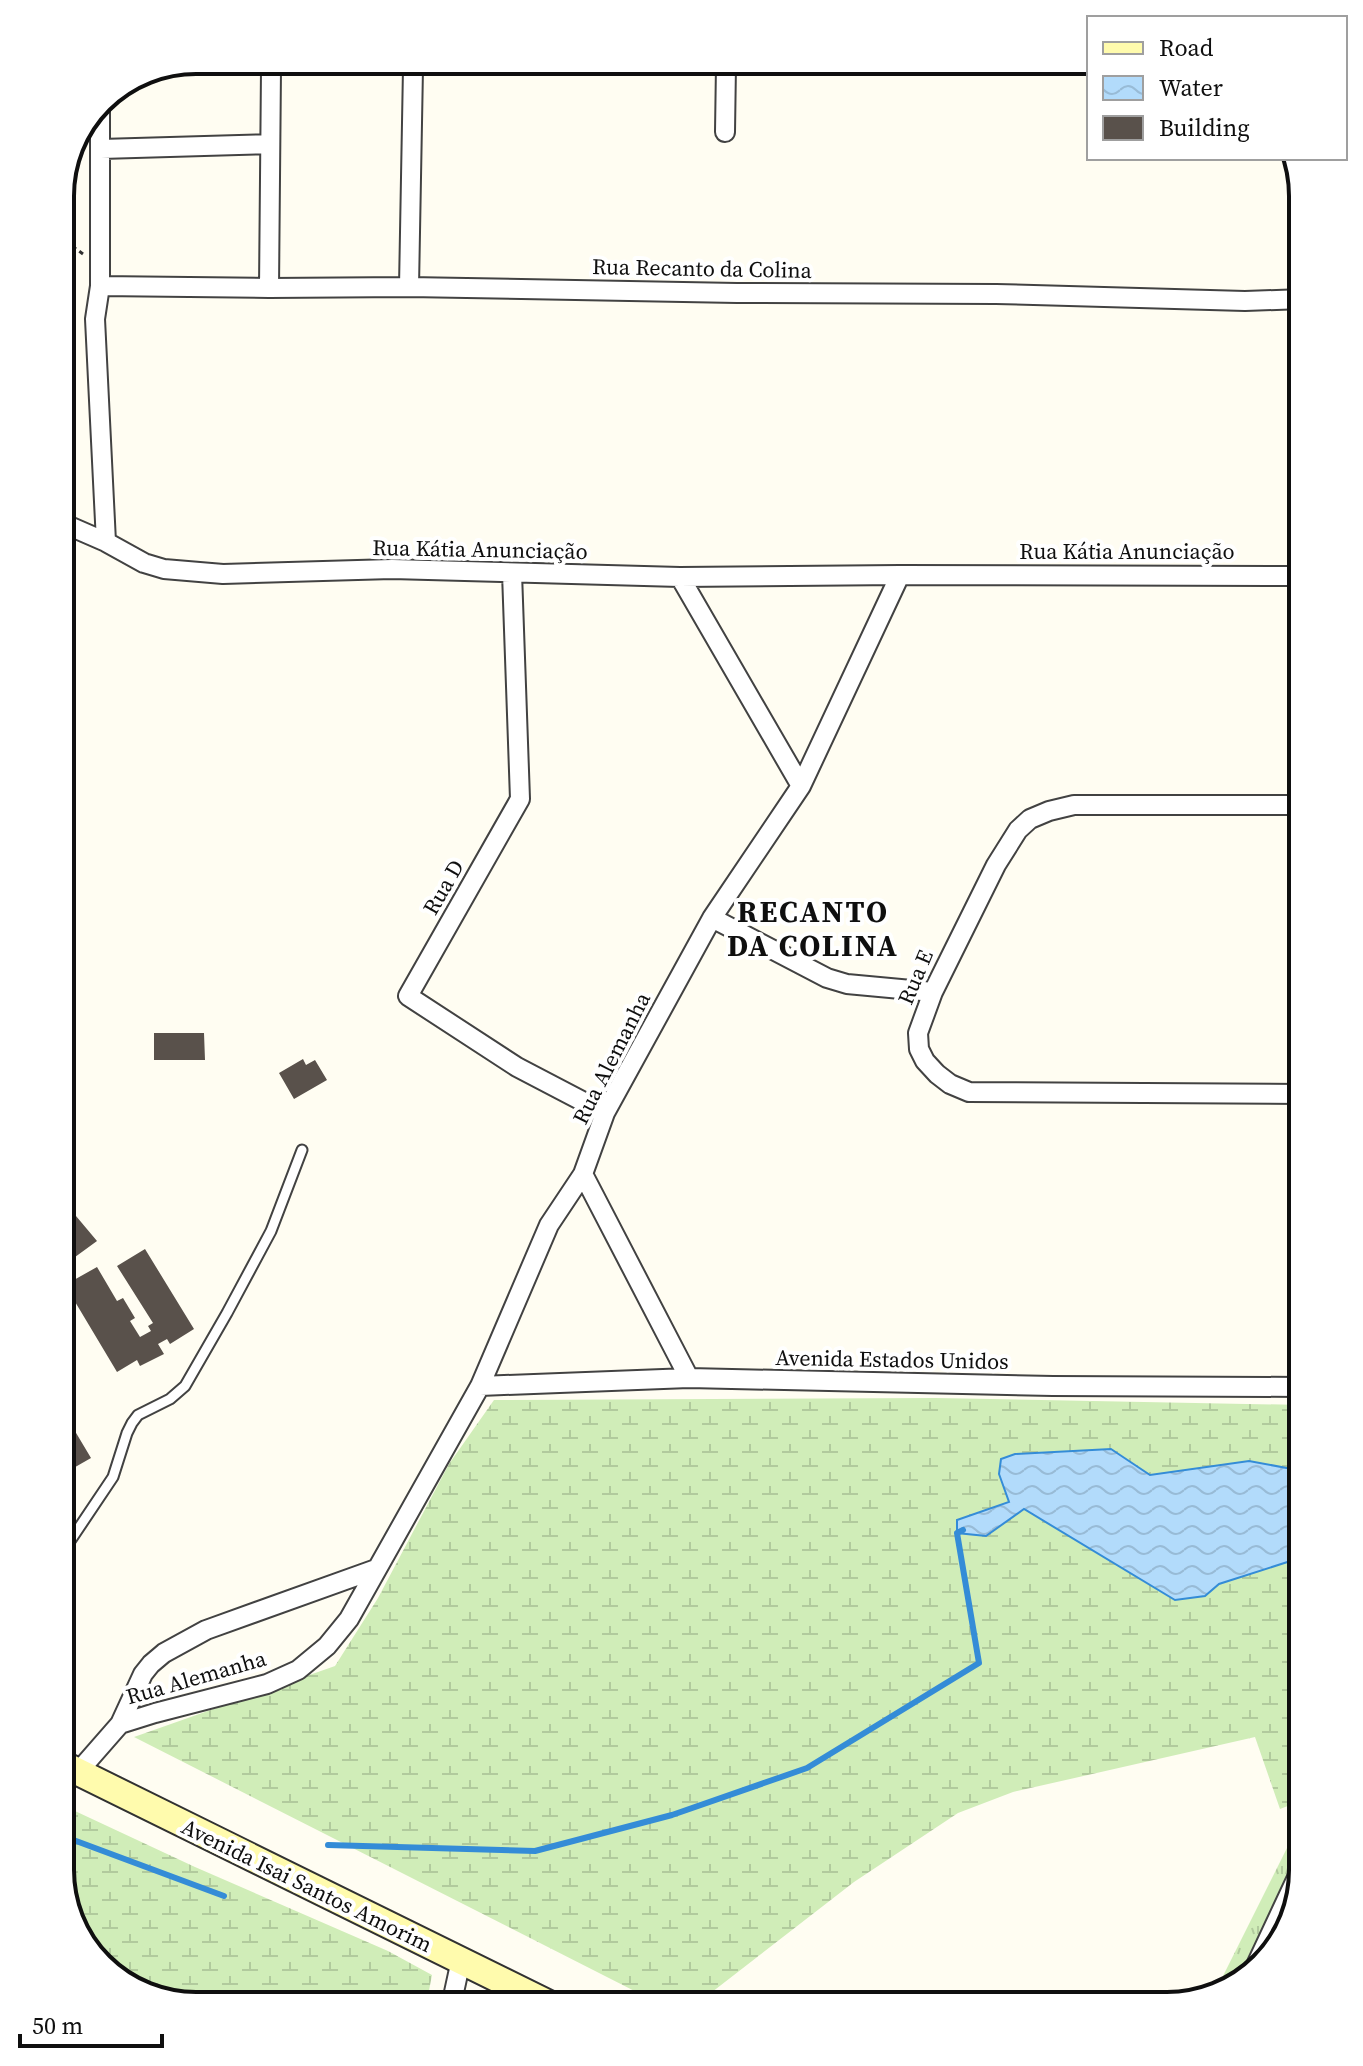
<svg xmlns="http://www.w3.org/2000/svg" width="1363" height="2066" font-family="'Source Serif 4',serif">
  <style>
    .grass { fill: url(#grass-tufts) }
    .wetland { fill: url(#wetland-marsh) }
    .water { fill: url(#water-waves); stroke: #348cd7; stroke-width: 2 }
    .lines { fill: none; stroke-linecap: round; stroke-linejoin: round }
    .stream { stroke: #348cd7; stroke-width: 6 }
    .building { fill: #59514b }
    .lane-casing { stroke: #424242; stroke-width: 13 }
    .street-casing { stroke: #424242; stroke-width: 22 }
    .secondary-casing { stroke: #313131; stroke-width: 30 }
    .path { stroke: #313131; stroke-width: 3; stroke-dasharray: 8 4; stroke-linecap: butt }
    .lane { stroke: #fff; stroke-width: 9 }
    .street { stroke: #fff; stroke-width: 18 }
    .secondary { stroke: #fffbad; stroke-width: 26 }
    .labels { text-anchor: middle; stroke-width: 8; stroke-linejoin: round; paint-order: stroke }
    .street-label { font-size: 22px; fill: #0f0f0f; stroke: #fff }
    .district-label { font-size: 30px; font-weight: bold; letter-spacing: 2px; fill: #0f0f0f; stroke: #fff }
    .rim { fill: none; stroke: #0f0f0f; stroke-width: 4 }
  </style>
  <defs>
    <pattern id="grass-tufts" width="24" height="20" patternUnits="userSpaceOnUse" patternTransform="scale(2)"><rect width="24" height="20" fill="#d0edb8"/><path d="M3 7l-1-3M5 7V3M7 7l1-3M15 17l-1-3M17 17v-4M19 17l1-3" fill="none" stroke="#b1ca9d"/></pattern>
    <pattern id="wetland-marsh" width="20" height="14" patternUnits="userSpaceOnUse" patternTransform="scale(2)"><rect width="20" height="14" fill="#d0edb8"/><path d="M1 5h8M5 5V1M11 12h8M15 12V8" fill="none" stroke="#b1ca9d"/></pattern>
    <pattern id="water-waves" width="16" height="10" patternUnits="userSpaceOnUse" patternTransform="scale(2)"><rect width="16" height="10" fill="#b2dbfb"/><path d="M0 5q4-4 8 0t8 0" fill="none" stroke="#98bbd6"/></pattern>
  </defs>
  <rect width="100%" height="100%" fill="#fffdf2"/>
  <!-- grass -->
  <path class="grass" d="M1303 1822V1871L1285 1939 1235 1988 1214 1994 1299 1824Z"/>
  <!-- wetland -->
  <path class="wetland" d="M935 1398 1303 1405V1471L1249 1461 1150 1475 1111 1449 1015 1454 1009 1502 957 1520V1532L986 1536 1024 1509 1175 1600 1205 1596 1219 1584 1303 1557V1800L1280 1809 1255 1737 1013 1792 958 1813 854 1882 694 2006H664L134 1737 335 1666 378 1598 449 1464 494 1400Z
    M60 1804 195 1867 388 1951 432 1975 426 2006H187L121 1983 78 1938 60 1870Z"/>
  <!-- water -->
  <path class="water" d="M1111 1449 1150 1475 1249 1461 1303 1471V1557L1219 1584 1205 1596 1175 1600 1024 1509 986 1536 957 1533V1520L1009 1502 999 1474 1001 1459 1015 1454Z"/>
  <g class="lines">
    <!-- stream -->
    <path class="stream" d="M60 1835 224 1896
      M328 1845 535 1851 672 1815 807 1768 979 1663 957 1533 963 1530"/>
  </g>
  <!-- building -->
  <path class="building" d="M154 1033H204L205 1060H154Z
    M303 1059 306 1065 315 1060 327 1080 294 1099 279 1073Z
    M76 1216 97 1241 60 1268V1227Z
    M145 1249 194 1329 170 1344 167 1339 158 1344 164 1354 140 1366 137 1360 117 1372 65 1285 97 1267 117 1301 123 1298 135 1318 130 1321 140 1337 151 1331 148 1326 153 1323 117 1266Z
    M60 1406 91 1458 70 1470 63 1458 60 1460Z"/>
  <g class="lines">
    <!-- lane casing -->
    <g class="lane-casing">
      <path id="lane" d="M60 1556 113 1477 127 1433 132 1423 138 1415 170 1399 185 1386 227 1313 271 1231 302 1150
        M1245 1978 1297 1867 1303 1861"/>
    </g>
    <!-- street casing -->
    <g class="street-casing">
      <path id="street" d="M100 99V286L95 319 106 542
        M725 132 726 65
        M101 149 270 144
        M100 286 269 288 409 287 737 293 996 294 1245 301 1303 299
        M409 287 413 68
        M269 288 271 69
        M60 522 106 542 144 563 164 569 223 574 392 569 680 577 900 575 1303 576
        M512 573 520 799 408 996 517 1067 605 1113
        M680 577 801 786
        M712 918 827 978 847 984 933 992
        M1303 1094 969 1092 950 1084 937 1074 925 1061 919 1049 918 1033 933 992 996 865 1018 830 1030 819 1049 811 1074 805H1303
        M583 1174 689 1378
        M480 1386 689 1378 1053 1386 1303 1387
        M120 1724 155 1713 267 1684 298 1670 327 1646 349 1619 480 1386 549 1225 583 1174 605 1113 712 918 801 786 900 575
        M78 1772 120 1724 143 1674 151 1664 164 1653 206 1630 376 1569
        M451 2006 461 1960"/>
    </g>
    <!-- secondary casing -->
    <g class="secondary-casing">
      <path id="secondary" d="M60 1763 553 2006"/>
    </g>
    <!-- path -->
    <path class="path" d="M60 237 83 254"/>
    <!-- lane -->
    <use href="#lane" class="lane"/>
    <!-- street -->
    <use href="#street" class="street"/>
    <!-- secondary -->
    <use href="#secondary" class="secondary"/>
  </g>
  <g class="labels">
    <!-- street labels -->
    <g class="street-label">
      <text transform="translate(702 268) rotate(1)" y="8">Rua Recanto da Colina</text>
      <text transform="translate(480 549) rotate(1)" y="8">Rua Kátia Anunciação</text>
      <text x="1127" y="559">Rua Kátia Anunciação</text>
      <text transform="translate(443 887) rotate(-60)" y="8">Rua D</text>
      <text transform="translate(915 977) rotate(-67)" y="8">Rua E</text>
      <text transform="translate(611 1058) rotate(-63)" y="8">Rua Alemanha</text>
      <text transform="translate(892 1359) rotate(1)" y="8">Avenida Estados Unidos</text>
      <text transform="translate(196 1677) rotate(-16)" y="8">Rua Alemanha</text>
      <text transform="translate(307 1885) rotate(26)" y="8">Avenida Isai Santos Amorim</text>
    </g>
    <!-- district labels -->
    <g class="district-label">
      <text x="813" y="922">RECANTO<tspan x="813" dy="34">DA COLINA</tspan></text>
    </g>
  </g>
  <!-- crop -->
  <path d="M0 0H1363V2066H0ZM196 74H1167A122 122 0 0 1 1289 196V1870A122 122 0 0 1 1167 1992H196A122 122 0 0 1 74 1870V196A122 122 0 0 1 196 74Z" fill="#fff" fill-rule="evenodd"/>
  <path class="rim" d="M196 74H1167A122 122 0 0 1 1289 196V1870A122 122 0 0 1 1167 1992H196A122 122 0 0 1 74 1870V196A122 122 0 0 1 196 74Z"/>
  <!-- legend -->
  <rect x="1087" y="16" width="260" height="144" fill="#ffffff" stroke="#9f9f9f" stroke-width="2"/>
  <rect x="1103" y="42" width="40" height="12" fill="#fffbad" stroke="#9f9f9f" stroke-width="2"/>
  <text x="1159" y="56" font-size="24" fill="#0f0f0f">Road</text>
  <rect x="1103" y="76" width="40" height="24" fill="url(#water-waves)" stroke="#9f9f9f" stroke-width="2"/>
  <text x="1159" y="96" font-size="24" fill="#0f0f0f">Water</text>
  <rect x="1103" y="116" width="40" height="24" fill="#59514b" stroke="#9f9f9f" stroke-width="2"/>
  <text x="1159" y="136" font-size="24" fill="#0f0f0f">Building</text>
  <!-- scale -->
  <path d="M20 2034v12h142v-12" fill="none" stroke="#0f0f0f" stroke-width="4"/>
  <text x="32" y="2034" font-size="24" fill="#0f0f0f" stroke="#ffffff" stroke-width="6" paint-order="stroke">50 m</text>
</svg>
